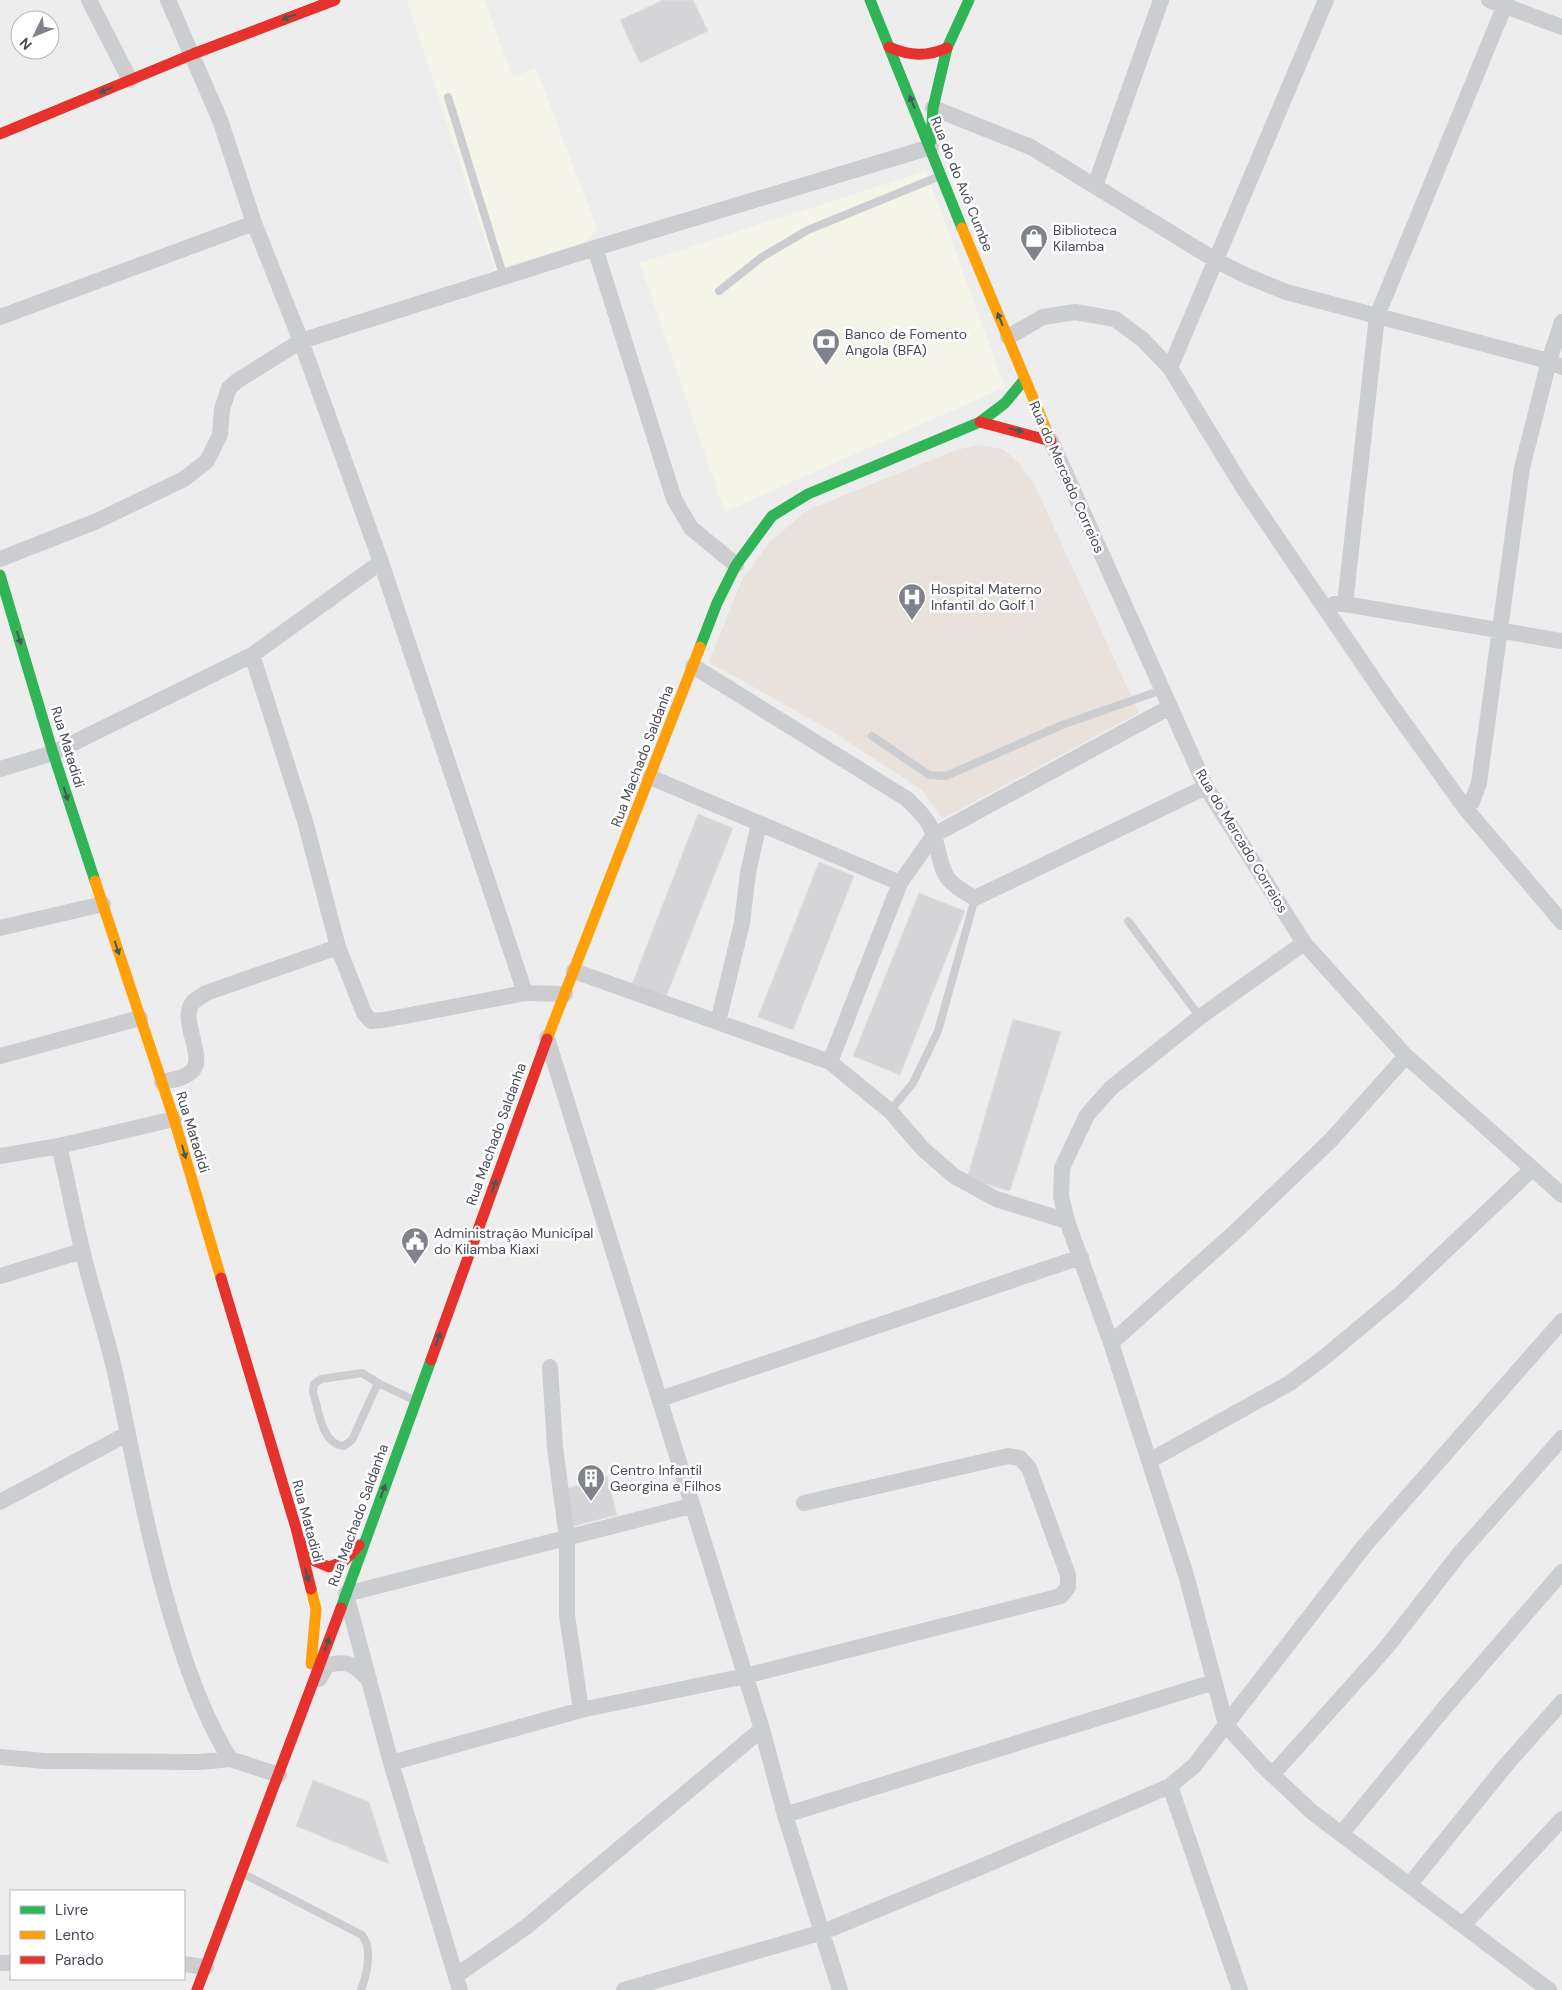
<svg xmlns="http://www.w3.org/2000/svg" width="1562" height="1990" font-family="'DM Sans',sans-serif">
  <style>
    .commercial { fill: #f4f4e9 }
    .medical { fill: #e9e1dc }
    .building { fill: #d5d5d7; stroke: #dfdfe0 }
    .lines { fill: none; stroke-linecap: round; stroke-linejoin: round }
    .lane { stroke: #cccdd0; stroke-width: 8 }
    .street { stroke: #cccdd0; stroke-width: 16 }
    .fast { stroke: #30b455; stroke-width: 11 }
    .slow { stroke: #ff9f0a; stroke-width: 11 }
    .jam { stroke: #e5322d; stroke-width: 11 }
    .oneway { fill: #445a57 }
    .labels { text-anchor: middle; stroke-width: 5; stroke-linejoin: round; paint-order: stroke }
    .street-label { font-size: 14px; fill: #474a57; stroke: #fff }
    .poi-label { font-size: 14px; fill: #474a57; stroke: #fff; text-anchor: start }
  </style>
  <rect width="100%" height="100%" fill="#eeeded"/>
  <!-- commercial -->
  <path class="commercial" d="M407 0H484L513 77 536 68 597 229 583 243 495 270Z
    M926 171 1005 387 725 512 640 263Z"/>
  <!-- medical -->
  <path class="medical" d="M976 445 1003 449 1021 465 1035 486 1139 713 942 819 922 790 830 730 709 662 742 580 768 544 806 511 953 451Z"/>
  <!-- building -->
  <path class="building" d="M663 0H693L708 31 640 63 620 20Z
    M698 814 733 828 666 997 632 984Z
    M819 862 854 876 793 1030 758 1017Z
    M919 893 965 911 900 1075 853 1056Z
    M1013 1019 1061 1032 1010 1191 967 1179Z
    M607 1476 617 1515 570 1527 566 1489Z
    M313 1780 369 1802 389 1864 296 1826Z"/>
  <g class="lines">
    <!-- lane -->
    <path class="lane" d="M448 97 504 278
      M719 291 762 257 808 230 940 176
      M872 736 929 775 946 776 1062 725 1162 690
      M1128 921 1200 1017
      M890 1111 913 1083 938 1031 975 898
      M378 1383 352 1440 344 1446C321 1444 319 1410 313 1392L314 1384 321 1379 362 1373 378 1383 414 1400
      M242 1873 362 1935C373 1949 367 1974 361 1990"/>
    <!-- street -->
    <path class="street" d="M89 0 130 80
      M168 0 220 120 254 223 301 341 381 562 525 993
      M1489 0 1562 27
      M933 108 1031 147 1217 261 1247 276 1286 292 1549 361 1562 367
      M1095 186 1161 0
      M595 248 674 499 691 528 736 565
      M0 317 254 223
      M1008 337 1043 317 1075 312 1115 319 1142 339 1170 368 1244 489 1389 702 1465 808 1562 922
      M1170 368 1326 0
      M1051 441 1206 787 1304 943 1406 1056 1562 1195
      M0 559 97 521 184 479 207 461 220 435 222 409 229 388 237 381 301 341 595 248 931 147
      M1334 604H1345L1562 641
      M1345 604 1377 316 1507 0
      M252 655 305 821 338 947 364 1013 371 1021 384 1020 525 993 565 994
      M693 666 907 799C918 810 930 821 934 836 945 873 938 878 975 898L1206 787
      M0 769 53 753 252 655 381 562
      M650 777 900 883
      M1465 808 1472 802 1479 783 1522 468 1549 361 1562 322
      M0 928 103 904
      M1304 943 1200 1017 1111 1088 1087 1115 1062 1168 1061 1196 1067 1221 1111 1343 1186 1575 1226 1725 1263 1766 1312 1812 1549 1990
      M574 971 830 1062 890 1111 923 1149 954 1176 996 1199 1067 1221
      M718 1022 742 923 748 873 759 823
      M547 1038 762 1729 785 1815 840 1990
      M0 1056 140 1018
      M830 1062 900 883 934 835 1170 707
      M162 1082C171 1080 183 1079 191 1072 208 1059 178 1020 193 1002 197 999 202 996 206 993L338 947
      M59 1146C68 1182 74 1218 83 1253 93 1296 108 1338 117 1381 135 1467 151 1554 178 1638 191 1680 207 1722 230 1759
      M0 1156 59 1146 174 1119
      M0 1276 82 1251
      M1111 1343 1235 1232 1331 1140 1406 1056
      M550 1367 555 1447 567 1538V1615L581 1710
      M660 1399 1081 1257
      M1149 1461 1290 1383 1326 1356 1399 1295 1532 1169
      M0 1502 127 1434
      M319 1679 327 1665C349 1660 354 1664 369 1680
      M0 1757 45 1761 200 1762 230 1759 279 1775
      M391 1763 581 1710 745 1676 1061 1596 1068 1587V1575L1029 1468 1020 1458 1008 1456 804 1503
      M1272 1775 1386 1648 1460 1553 1562 1438
      M1170 1786 1240 1990
      M785 1815 1214 1682
      M1341 1834 1446 1706 1562 1572
      M1410 1884 1506 1765 1562 1702
      M1463 1925 1562 1819
      M0 1963H11
      M184 1964 206 1967
      M457 1975 526 1927 762 1729
      M460 1990 391 1763 346 1594 691 1506
      M624 1990 823 1932 983 1866 1170 1786 1194 1766 1365 1545 1562 1321"/>
    <!-- fast -->
    <path class="fast" d="M870 0 962 228
      M931 141 933 108 947 48 969 0
      M0 575 53 753 95 881
      M700 647 717 603 736 565 772 516 808 494 980 422 1005 403 1024 380
      M341 1608 431 1360"/>
    <!-- slow -->
    <path class="slow" d="M962 228 1051 441
      M95 881 174 1119 221 1278
      M547 1039 700 647
      M311 1664 316 1609 311 1589"/>
    <!-- jam -->
    <path class="jam" d="M889 47C910 56 926 57 947 48
      M0 134 193 54 335 0
      M980 422 1051 441
      M221 1278 296 1528 311 1589
      M431 1360 547 1039
      M303 1542 315 1561 329 1567 344 1561 359 1545
      M197 1990 341 1608"/>
  </g>
  <!-- one-way arrows -->
  <defs><path id="oneway-solid" d="M-6-.8H1V-3.2L6.5 0L1 3.2V.8H-6Z" transform="scale(1.25)"/></defs>
  <g class="oneway">
    <use href="#oneway-solid" transform="translate(289 17) rotate(159)"/>
    <use href="#oneway-solid" transform="translate(106 90) rotate(158)"/>
    <use href="#oneway-solid" transform="translate(912 102) rotate(-112)"/>
    <use href="#oneway-solid" transform="translate(1000 319) rotate(-112)"/>
    <use href="#oneway-solid" transform="translate(1016 430) rotate(15)"/>
    <use href="#oneway-solid" transform="translate(19 638) rotate(73)"/>
    <use href="#oneway-solid" transform="translate(66 794) rotate(72)"/>
    <use href="#oneway-solid" transform="translate(117 948) rotate(72)"/>
    <use href="#oneway-solid" transform="translate(184 1152) rotate(74)"/>
    <use href="#oneway-solid" transform="translate(494 1186) rotate(-70)"/>
    <use href="#oneway-solid" transform="translate(438 1339) rotate(-70)"/>
    <use href="#oneway-solid" transform="translate(383 1491) rotate(-70)"/>
    <use href="#oneway-solid" transform="translate(307 1575) rotate(76)"/>
    <use href="#oneway-solid" transform="translate(327 1644) rotate(-70)"/>
  </g>
  <!-- icons -->
  <defs>
    <g id="shop-pin" transform="scale(1.4375)"><path d="M0 17L-7.5 6A9.5 9.5 0 1 1 7.5 6Z" fill="#81838c" stroke="#fff"/><path d="M-5-2.5h2.3a2.7 3.5 0 0 1 5.4 0H5L5.5 6h-11ZM-1.5-2.5h3a1.5 2.3 0 0 0-3 0Z" fill="#fff"/></g>
    <g id="bank-pin" transform="scale(1.4375)"><path d="M0 17L-7.5 6A9.5 9.5 0 1 1 7.5 6Z" fill="#81838c" stroke="#fff"/><path d="M-6-4H6V4H-6ZM0-2.3a2.3 2.3 0 1 0 0 4.6a2.3 2.3 0 1 0 0-4.6Z" fill="#fff"/></g>
    <g id="hospital-pin" transform="scale(1.4375)"><path d="M0 17L-7.5 6A9.5 9.5 0 1 1 7.5 6Z" fill="#81838c" stroke="#fff"/><path d="M-5-5h3v3.5h4V-5h3V5h-3V1.5h-4V5h-3Z" fill="#fff"/></g>
    <g id="civic-pin" transform="scale(1.4375)"><path d="M0 17L-7.5 6A9.5 9.5 0 1 1 7.5 6Z" fill="#81838c" stroke="#fff"/><path d="M-.6-6.5H3V-4.5H.6V-3L4-1V1h2V6H-6V1h2V-1L-.6-3ZM-1.2 2.5V6h2.4V2.5Z" fill="#fff"/></g>
    <g id="building-pin" transform="scale(1.4375)"><path d="M0 17L-7.5 6A9.5 9.5 0 1 1 7.5 6Z" fill="#81838c" stroke="#fff"/><path d="M-4-6H4V6H1V3H-1V6H-4ZM-2.5-4.3h1.7v1.8h-1.7ZM.8-4.3h1.7v1.8H.8ZM-2.5-1h1.7V.8h-1.7ZM.8-1h1.7V.8H.8Z" fill="#fff"/></g>
  </defs>
  <g fill-rule="evenodd">
    <use href="#shop-pin" x="1034" y="238"/>
    <use href="#bank-pin" x="826" y="342"/>
    <use href="#hospital-pin" x="912" y="597"/>
    <use href="#civic-pin" x="415" y="1241"/>
    <use href="#building-pin" x="591" y="1478"/>
  </g>
  <g class="labels">
    <!-- street labels -->
    <g class="street-label">
      <text transform="translate(962 184) rotate(68)" y="5">Rua do do Avô Cumbe</text>
      <text transform="translate(1067 477) rotate(66)" y="5">Rua do Mercado Correios</text>
      <text transform="translate(68 747) rotate(73)" y="5">Rua Matadidi</text>
      <text transform="translate(642 756) rotate(-69)" y="5">Rua Machado Saldanha</text>
      <text transform="translate(1242 841) rotate(59)" y="5">Rua do Mercado Correios</text>
      <text transform="translate(193 1132) rotate(73)" y="5">Rua Matadidi</text>
      <text transform="translate(496 1134) rotate(-70)" y="5">Rua Machado Saldanha</text>
      <text transform="translate(358 1515) rotate(-70)" y="5">Rua Machado Saldanha</text>
      <text transform="translate(308 1521) rotate(75)" y="5">Rua Matadidi</text>
    </g>
    <!-- poi labels -->
    <g class="poi-label">
      <text x="1053" y="235">Biblioteca<tspan x="1053" dy="16">Kilamba</tspan></text>
      <text x="845" y="339">Banco de Fomento<tspan x="845" dy="16">Angola (BFA)</tspan></text>
      <text x="931" y="594">Hospital Materno<tspan x="931" dy="16">Infantil do Golf 1</tspan></text>
      <text x="434" y="1238">Administração Municípal<tspan x="434" dy="16">do Kilamba Kiaxi</tspan></text>
      <text x="610" y="1475">Centro Infantil<tspan x="610" dy="16">Georgina e Filhos</tspan></text>
    </g>
  </g>
  <!-- legend -->
  <rect x="10" y="1890" width="175" height="90" fill="#ffffff" stroke="#b5b7bc"/>
  <rect x="20" y="1906" width="25" height="8" fill="#30b455" stroke="#b5b7bc"/>
  <text x="55" y="1915" font-size="15" fill="#474a57">Livre</text>
  <rect x="20" y="1931" width="25" height="8" fill="#ff9f0a" stroke="#b5b7bc"/>
  <text x="55" y="1940" font-size="15" fill="#474a57">Lento</text>
  <rect x="20" y="1956" width="25" height="8" fill="#e5322d" stroke="#b5b7bc"/>
  <text x="55" y="1965" font-size="15" fill="#474a57">Parado</text>
  <!-- north arrow -->
  <g transform="translate(35 35) rotate(227)"><circle r="24" fill="#ffffff" stroke="#b5b7bc"/>
  <path d="M0-4L9 19L0 12L-9 19Z" fill="#81838c"/>
  <text y="-8" font-size="14" font-weight="bold" text-anchor="middle" fill="#474a57">N</text>
  </g>
</svg>
